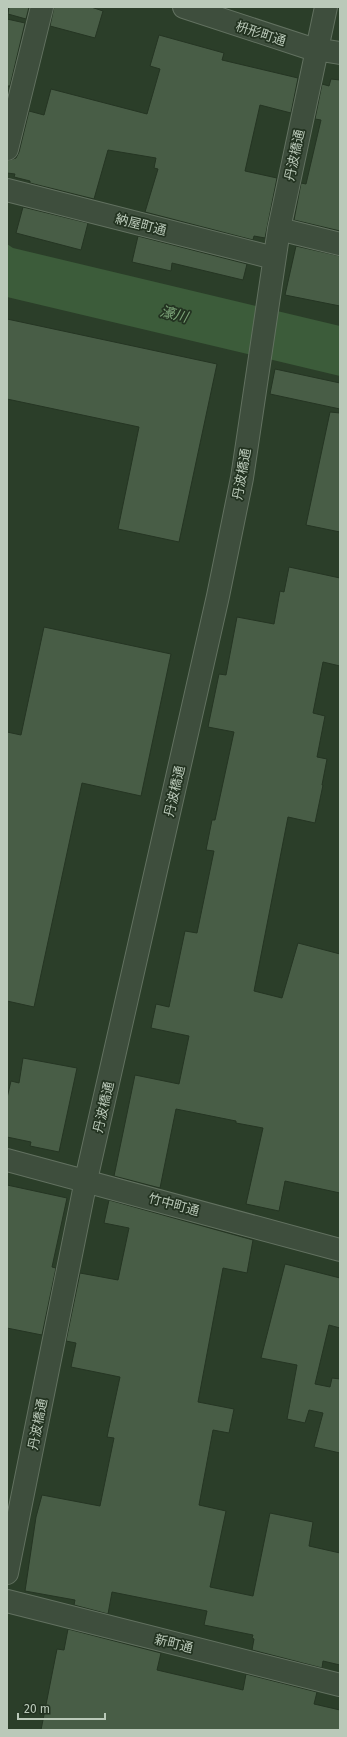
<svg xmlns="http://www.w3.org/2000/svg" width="347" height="1737" font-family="'Fira Sans','Noto Sans JP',sans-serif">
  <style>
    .water { fill: #3c5c3a }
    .building { fill: #485d46; stroke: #253523 }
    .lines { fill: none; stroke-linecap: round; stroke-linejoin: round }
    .minor-casing { stroke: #627160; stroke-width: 24 }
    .minor { stroke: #3e4e3d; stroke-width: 22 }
    .labels { text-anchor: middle; stroke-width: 3.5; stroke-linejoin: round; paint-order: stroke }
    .street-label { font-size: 13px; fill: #bac9b9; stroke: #233321 }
    .water-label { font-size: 14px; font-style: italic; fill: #7ba377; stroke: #233321 }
  </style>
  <rect width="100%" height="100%" fill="#2b3e29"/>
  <!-- water -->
  <path class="water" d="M7 244 13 248 340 326V376L7 297Z"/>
  <!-- building -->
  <path class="building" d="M9 7H29L26 19 8 14Z
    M54 7H91L103 11 95 38 50 26Z
    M7 19 25 23 10 86H7Z
    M159 35 224 53 222 60 298 78 291 113 260 105 245 171 277 178 265 238 254 236 253 240 145 212 158 169 154 168 156 158 108 150 94 199 30 183V181L14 177 15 174 7 173V161L16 158 19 152 29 111 44 115 51 89 147 114 160 69 150 66Z
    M331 79 340 80V231L294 220 301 183 306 184 321 120 315 119 322 84 329 86Z
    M23 207 88 223 81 250 16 233Z
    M138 236 247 264 243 280 172 263 171 271 132 262Z
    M296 246 340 256V306L285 295Z
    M7 319 217 364 179 542 118 529 139 427 7 399Z
    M275 369 340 383V409L270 394Z
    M330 412 340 413V532L306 525Z
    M289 567 340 578V666L323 662 313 713 325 716 317 757 327 759 322 785H323L315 823 288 817 254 991 282 998 298 943 340 954V1193L285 1181 279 1211 246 1204 263 1128 236 1123V1121L176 1109 160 1188 114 1176 135 1075 179 1084 189 1036 151 1028 156 1004 169 1007 185 931 197 933 214 851 206 850 212 820H215L234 732 208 727 219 674 226 675 237 617 274 624 280 591 284 592Z
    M44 627 171 654 141 796 82 783 34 1007 7 1001V732L21 735Z
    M23 1058 77 1068 59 1152 30 1146 31 1142 7 1137V1098L11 1081 19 1083Z
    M7 1185 67 1198 52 1267 56 1268 42 1335 7 1328Z
    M109 1200 253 1240 247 1273 223 1268 198 1402 234 1409 229 1433 213 1430 199 1505 226 1511 210 1587 253 1596 270 1513 313 1522 309 1546 340 1553V1665L323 1661 322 1668 252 1650 254 1639 252 1638 253 1635 204 1625 207 1611 112 1592 108 1614 74 1605 75 1600 25 1591 36 1517 42 1495 100 1506 114 1438 107 1437 120 1377 71 1367 76 1343 66 1341 80 1273 118 1280 129 1228 104 1223Z
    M285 1264 340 1278V1328L329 1325 315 1384 330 1387 332 1378 340 1379V1453L314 1447 323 1413 309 1410 305 1423 287 1419 297 1365 261 1358Z
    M68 1629 161 1653 157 1670 243 1690 246 1674 317 1692 314 1704 340 1710V1730H41L57 1649 64 1650Z"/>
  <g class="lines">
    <!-- minor casing -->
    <g class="minor-casing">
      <path id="minor" d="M184 7 309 48 340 53
        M7 149 42 7
        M7 190 274 258
        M279 229 340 244
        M7 1160 340 1250
        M7 1573 86 1180 218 596 242 478 279 229 326 7
        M7 1601 340 1685"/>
    </g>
    <!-- minor -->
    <use href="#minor" class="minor"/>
  </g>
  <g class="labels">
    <!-- street labels -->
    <g class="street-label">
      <text transform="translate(261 33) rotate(18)" y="5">枡形町通</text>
      <text transform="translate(294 155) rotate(-78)" y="5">丹波橋通</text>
      <text transform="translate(141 224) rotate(14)" y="5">納屋町通</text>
      <text transform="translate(241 474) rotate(-80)" y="5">丹波橋通</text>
      <text transform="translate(174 791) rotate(-77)" y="5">丹波橋通</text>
      <text transform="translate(103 1107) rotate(-77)" y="5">丹波橋通</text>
      <text transform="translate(174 1204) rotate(15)" y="5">竹中町通</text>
      <text transform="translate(37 1424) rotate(-79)" y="5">丹波橋通</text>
      <text transform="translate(174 1643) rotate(14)" y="5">新町通</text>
    </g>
    <!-- water labels -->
    <g class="water-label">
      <text transform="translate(174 314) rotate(14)" y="5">濠川</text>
    </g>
  </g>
  <!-- border -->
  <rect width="347" height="1737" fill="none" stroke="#bac9b9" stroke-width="16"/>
  <!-- scale -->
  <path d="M18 1713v6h87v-6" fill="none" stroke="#bac9b9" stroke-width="2"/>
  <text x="24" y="1713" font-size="12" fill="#bac9b9" stroke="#233321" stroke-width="3" paint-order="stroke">20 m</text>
</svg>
